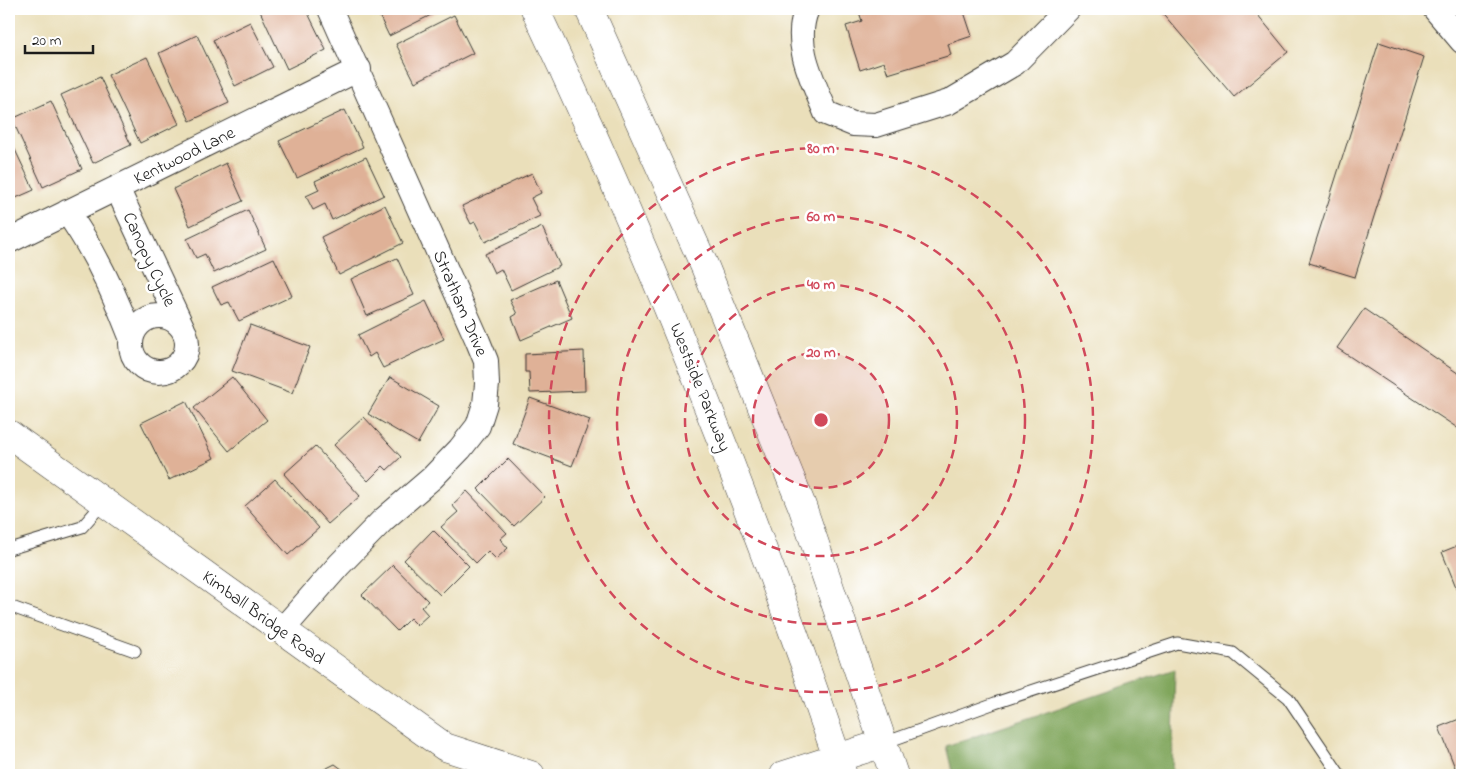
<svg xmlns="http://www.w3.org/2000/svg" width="1471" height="784" font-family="'Indie Flower',sans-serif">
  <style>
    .forest { fill: #80a65c; stroke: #4e613c }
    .building { fill: #dfb197 }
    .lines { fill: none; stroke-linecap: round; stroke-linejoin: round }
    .lane-casing { stroke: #3b3934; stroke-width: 13 }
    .street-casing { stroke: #3b3934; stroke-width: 26 }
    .secondary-casing { stroke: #3b3934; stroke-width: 29 }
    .lane { stroke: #fff; stroke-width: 11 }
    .street { stroke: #fff; stroke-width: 24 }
    .secondary { stroke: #fff; stroke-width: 28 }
    .ring { fill: none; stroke: #d1495b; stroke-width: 2.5; stroke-dasharray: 9 6 }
    .labels { text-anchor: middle; stroke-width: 5; stroke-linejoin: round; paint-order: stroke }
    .street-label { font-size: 18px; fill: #1c1c1c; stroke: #fff }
    .centre { fill: #d1495b; stroke: #fff; stroke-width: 2.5 }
    .ring-label { font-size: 15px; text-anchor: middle; font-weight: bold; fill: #d1495b; stroke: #fff; stroke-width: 5; stroke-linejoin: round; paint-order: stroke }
  </style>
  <rect width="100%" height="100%" fill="#fff"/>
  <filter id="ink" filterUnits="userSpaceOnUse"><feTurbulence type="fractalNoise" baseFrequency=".02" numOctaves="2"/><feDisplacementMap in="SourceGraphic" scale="10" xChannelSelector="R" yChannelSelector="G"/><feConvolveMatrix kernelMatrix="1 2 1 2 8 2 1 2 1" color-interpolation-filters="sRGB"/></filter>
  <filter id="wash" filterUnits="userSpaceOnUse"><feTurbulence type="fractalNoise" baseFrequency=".0096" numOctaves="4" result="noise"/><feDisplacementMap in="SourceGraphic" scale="20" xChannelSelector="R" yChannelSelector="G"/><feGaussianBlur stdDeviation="1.12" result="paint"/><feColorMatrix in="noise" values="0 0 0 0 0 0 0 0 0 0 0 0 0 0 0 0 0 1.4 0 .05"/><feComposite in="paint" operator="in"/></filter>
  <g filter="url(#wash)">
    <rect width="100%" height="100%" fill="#eadfba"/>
    <!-- forest -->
    <path class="forest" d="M1175 669 1172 775H953L946 746Z"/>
    <g id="blocks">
      <!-- building -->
      <path class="building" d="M259 9H306L326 50 287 69Z
        M376 9H443L389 36Z
        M858 9H963L972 36 948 44 951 55 888 74 884 62 860 70 846 26 862 21Z
        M1159 9H1253L1288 52 1234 97Z
        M454 15 473 53 415 82 396 44Z
        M250 22 273 67 235 86 213 40Z
        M197 35 229 103 190 121 159 53Z
        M1379 42 1424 57 1355 277 1309 263Z
        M147 57 179 124 140 143 108 75Z
        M100 77 131 145 93 163 61 95Z
        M51 101 82 169 43 187 12 119Z
        M345 110 363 147 297 178 279 141Z
        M9 137 34 190 9 201Z
        M366 157 384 195 332 220 325 204 313 210 306 196 319 190 315 181Z
        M226 163 243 201 190 226 173 189Z
        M532 173 541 193 531 198 540 216 485 242 475 222 471 224 462 206Z
        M385 205 403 243 339 275 321 237Z
        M248 210 266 249 214 273 205 254 196 258 187 239Z
        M542 227 560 266 511 290 501 269 494 273 485 254Z
        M274 258 292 296 239 321 229 302 221 305 212 287Z
        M397 258 414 295 367 316 351 279Z
        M556 280 572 318 521 340 512 317 517 314 510 300Z
        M426 301 444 339 383 368 375 353 369 357 358 335Z
        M1364 309 1462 376V431L1337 348Z
        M250 325 310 347 292 393 232 371Z
        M584 351 585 391 530 393 529 372H525V354Z
        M232 377 267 420 229 451 194 408Z
        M390 377 439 406 418 443 368 414Z
        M530 398 590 420 572 466 513 444Z
        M186 401 214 458 169 480 141 423Z
        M364 417 401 457 387 470 383 466 368 481 334 445Z
        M315 446 360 496 328 524 284 474Z
        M508 459 545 497 514 526 478 489Z
        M275 479 319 528 288 555 245 506Z
        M467 491 507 533 500 539 508 548 496 559 488 551 476 563 441 527 458 512 452 505Z
        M433 530 469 566 440 595 404 560Z
        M1462 544V596L1460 597 1442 552Z
        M393 565 428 601 421 607 428 615 417 625 410 618 397 631 362 595Z
        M1462 718V767L1456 770 1439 727Z
        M335 764 350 775H313Z"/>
    </g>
  </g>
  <g filter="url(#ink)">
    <use href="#blocks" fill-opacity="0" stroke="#3b3934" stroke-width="1"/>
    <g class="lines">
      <!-- lane casing -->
      <g class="lane-casing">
        <path id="lane" d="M9 549 82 527 104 502
          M9 606 135 651
          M884 743 995 703 1177 643 1233 653 1288 698 1340 775"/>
      </g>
      <!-- street casing -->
      <g class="street-casing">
        <path id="street" d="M807 9C792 43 813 81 826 113L853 124 876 125 949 102 1015 63 1068 9
          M1435 9 1462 41
          M117 188 183 329
          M67 212C95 251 114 292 131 337
          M9 241 359 69
          M131 344a28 28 0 1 1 56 0a28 28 0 1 1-56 0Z
          M282 630 339 565 383 520 432 478 460 449 478 426 485 404 487 384 486 361 477 339 330 9"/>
      </g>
      <!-- secondary casing -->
      <g class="secondary-casing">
        <path id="secondary" d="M535 9C653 258 755 514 843 775
          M589 9 705 267 802 506 894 775
          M9 434 445 747 531 775
          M784 775 884 743"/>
      </g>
      <!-- lane -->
      <use href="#lane" class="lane"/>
      <!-- street -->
      <use href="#street" class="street"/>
      <!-- secondary -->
      <use href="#secondary" class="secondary"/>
    </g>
  </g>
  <!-- distance rings -->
  <circle cx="821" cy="420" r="68" fill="#d1495b" fill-opacity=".12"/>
  <g class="ring">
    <circle cx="821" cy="420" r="68"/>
    <circle cx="821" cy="420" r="136"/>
    <circle cx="821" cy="420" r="204"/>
    <circle cx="821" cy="420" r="272"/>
  </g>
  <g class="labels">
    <!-- street labels -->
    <g class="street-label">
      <text transform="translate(184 155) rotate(-26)" y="6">Kentwood Lane</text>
      <text transform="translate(150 259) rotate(65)" y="6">Canopy Cycle</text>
      <text transform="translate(461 303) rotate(67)" y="6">Stratham Drive</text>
      <text transform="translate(701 387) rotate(68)" y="6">Westside Parkway</text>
      <text transform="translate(264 617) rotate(36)" y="6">Kimball Bridge Road</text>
    </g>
  </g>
  <circle cx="821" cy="420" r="8" class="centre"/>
  <g class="ring-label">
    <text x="821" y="153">80 m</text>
    <text x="821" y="221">60 m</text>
    <text x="821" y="289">40 m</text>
    <text x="821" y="357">20 m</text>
  </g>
  <!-- margin -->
  <rect width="1471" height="784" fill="none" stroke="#fff" stroke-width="30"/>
  <!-- scale -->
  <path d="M25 45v8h68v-8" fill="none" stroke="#1c1c1c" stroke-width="2.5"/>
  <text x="32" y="45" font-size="15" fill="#1c1c1c" stroke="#ffffff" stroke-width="4" paint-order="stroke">20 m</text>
</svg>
